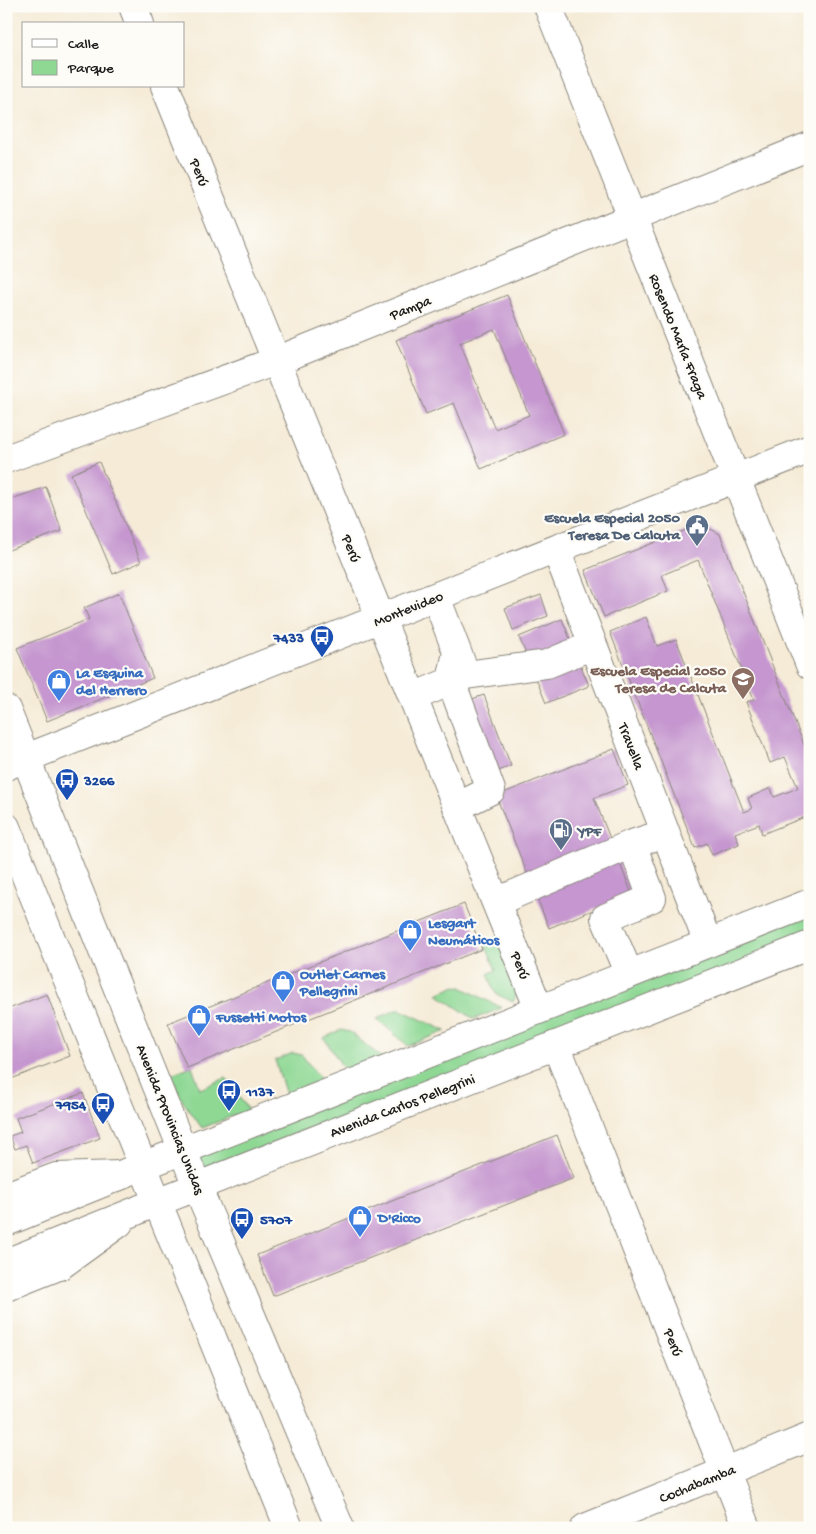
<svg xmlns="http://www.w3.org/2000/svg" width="816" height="1534" font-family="'Gochi Hand',sans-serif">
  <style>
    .green { fill: #8ed894; stroke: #557a58 }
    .building { fill: #c596cf; fill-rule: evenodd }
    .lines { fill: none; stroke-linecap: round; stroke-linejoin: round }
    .minor-casing { stroke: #88847a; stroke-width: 30 }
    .major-casing { stroke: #88847a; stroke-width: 30 }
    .highway-casing { stroke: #88847a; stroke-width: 30 }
    .minor { stroke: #fff; stroke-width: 28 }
    .major { stroke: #fff; stroke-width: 28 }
    .highway { stroke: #fff; stroke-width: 28 }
    .labels { text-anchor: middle; stroke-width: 4.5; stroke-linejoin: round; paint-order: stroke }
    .street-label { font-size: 15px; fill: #1c1c1c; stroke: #fdfcf7 }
    .service-label { font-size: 15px; font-weight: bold; fill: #4e5e75; stroke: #fdfcf7; text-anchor: end }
    .transit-label { font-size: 15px; font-weight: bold; fill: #164399; stroke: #fdfcf7; text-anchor: start }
    .education-label { font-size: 15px; font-weight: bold; fill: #785e54; stroke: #fdfcf7; text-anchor: end }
    .shop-label { font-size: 15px; font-weight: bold; fill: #366cbe; stroke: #fdfcf7; text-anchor: start }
  </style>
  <rect width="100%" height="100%" fill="#fdfcf7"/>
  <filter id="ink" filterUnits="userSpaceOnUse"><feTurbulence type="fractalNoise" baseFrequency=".02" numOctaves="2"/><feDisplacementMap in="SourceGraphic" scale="10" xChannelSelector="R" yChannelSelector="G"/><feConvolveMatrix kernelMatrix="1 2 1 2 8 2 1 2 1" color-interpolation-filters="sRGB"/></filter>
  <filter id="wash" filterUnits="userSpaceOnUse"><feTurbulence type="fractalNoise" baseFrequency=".0096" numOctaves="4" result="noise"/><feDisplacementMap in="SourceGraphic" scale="20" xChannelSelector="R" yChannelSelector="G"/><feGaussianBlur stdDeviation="1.12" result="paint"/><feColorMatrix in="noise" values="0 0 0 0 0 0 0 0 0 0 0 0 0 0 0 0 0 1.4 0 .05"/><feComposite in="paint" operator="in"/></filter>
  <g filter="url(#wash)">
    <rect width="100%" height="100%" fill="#f5ebd7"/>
    <!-- green -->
    <path class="green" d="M810 903V945L197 1186 184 1149Z
      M504 935 521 986 513 1002 496 994 488 974 496 970 484 942Z
      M456 986 461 987 502 1008 474 1019 437 994Z
      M396 1010H401L446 1031 408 1046 377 1019Z
      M341 1030 350 1032 382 1058 346 1072 324 1038Z
      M293 1053 302 1055 321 1080 286 1095 275 1060Z
      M192 1066 200 1089 226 1078 248 1110 202 1128 182 1100 171 1074Z"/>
    <g id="blocks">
      <!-- building -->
      <path class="building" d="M507 295 564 434 481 469 454 403 426 414 396 340ZM494 329 529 415 495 429 460 343Z
        M99 462 141 562 113 574 71 474Z
        M46 487 62 531 6 551V501Z
        M701 524 720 534 810 760V815L762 834 759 824 735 833 739 844 712 855 707 843 695 848 610 632 646 617 657 646 676 639 744 812 752 809 748 798 771 788 774 797 798 788 785 757 770 763 746 702 754 700 698 560 662 575 668 591 604 617 585 570Z
        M119 593 153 678 47 721 17 648 89 619 84 608Z
        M541 595 548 616 513 630 505 608Z
        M562 619 589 686 546 703 519 637Z
        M484 695 511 766 496 772 469 700Z
        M614 749 628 785 594 798 632 894 549 928 496 796Z
        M464 904 482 949 187 1068 168 1023Z
        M47 994 70 1056 6 1081V1010Z
        M83 1093 100 1138 33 1163 26 1145 15 1149 10 1136 21 1132 16 1118Z
        M557 1135 574 1178 273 1296 257 1255Z"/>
    </g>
  </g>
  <g filter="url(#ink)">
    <use href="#blocks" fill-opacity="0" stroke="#88847a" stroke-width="1"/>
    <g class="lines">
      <!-- minor casing -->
      <g class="minor-casing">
        <path id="minor" d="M133 6 140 24
          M548 6 810 665
          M165 86 539 1009
          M6 459 276 361 810 146
          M556 549 708 943
          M436 597 464 670
          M457 652 451 681 491 790 457 807
          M413 697 466 675 547 664 593 645
          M6 766 810 449
          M496 902 632 844 666 833
          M629 974 605 918 652 898 632 844
          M556 1045 747 1528
          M6 1196 56 1177 120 1175
          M6 1287 61 1265 119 1223
          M585 1528 810 1437"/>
      </g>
      <!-- major casing -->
      <g class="major-casing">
        <path id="major" d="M6 709 197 1186 340 1528
          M6 827 289 1528
          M125 1173 810 903
          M140 1209 810 945"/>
      </g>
      <!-- highway casing -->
      <g class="highway-casing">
        <path id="highway" d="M6 1222 122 1175
          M6 1263 136 1211"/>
      </g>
      <!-- minor -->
      <use href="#minor" class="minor"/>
      <!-- major -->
      <use href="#major" class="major"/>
      <!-- highway -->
      <use href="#highway" class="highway"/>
    </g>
  </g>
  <!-- icons -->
  <defs>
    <g id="civic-pin" transform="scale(1.25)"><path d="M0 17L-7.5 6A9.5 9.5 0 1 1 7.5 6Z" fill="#5c6f8a" stroke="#fdfcf7"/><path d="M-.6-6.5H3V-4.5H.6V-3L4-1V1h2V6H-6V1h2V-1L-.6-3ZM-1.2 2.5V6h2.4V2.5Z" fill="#fff"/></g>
    <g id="bus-pin" transform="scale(1.25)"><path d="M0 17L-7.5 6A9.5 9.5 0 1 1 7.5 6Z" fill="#1a4fb4" stroke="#fdfcf7"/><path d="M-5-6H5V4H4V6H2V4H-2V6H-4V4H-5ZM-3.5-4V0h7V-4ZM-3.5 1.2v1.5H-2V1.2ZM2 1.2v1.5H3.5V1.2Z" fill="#fff"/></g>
    <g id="school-pin" transform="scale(1.25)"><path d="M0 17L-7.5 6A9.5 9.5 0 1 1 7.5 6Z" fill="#8d6e63" stroke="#fdfcf7"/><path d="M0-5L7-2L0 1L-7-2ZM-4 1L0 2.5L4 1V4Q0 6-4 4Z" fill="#fff"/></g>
    <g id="shop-pin" transform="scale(1.25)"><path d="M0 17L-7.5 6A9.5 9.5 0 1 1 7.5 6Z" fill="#3f7fe0" stroke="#fdfcf7"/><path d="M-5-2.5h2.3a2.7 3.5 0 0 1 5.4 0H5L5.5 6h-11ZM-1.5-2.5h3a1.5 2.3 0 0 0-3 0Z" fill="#fff"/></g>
    <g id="fuel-pin" transform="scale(1.25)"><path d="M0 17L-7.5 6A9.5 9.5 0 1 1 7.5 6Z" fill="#5c6f8a" stroke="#fdfcf7"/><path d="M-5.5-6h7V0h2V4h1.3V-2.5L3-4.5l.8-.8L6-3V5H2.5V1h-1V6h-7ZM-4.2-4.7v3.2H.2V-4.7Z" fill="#fff"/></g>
  </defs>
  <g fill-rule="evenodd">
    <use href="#civic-pin" x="697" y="526"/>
    <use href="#bus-pin" x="322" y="637"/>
    <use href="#school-pin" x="743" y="679"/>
    <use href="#shop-pin" x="59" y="681"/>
    <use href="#bus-pin" x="67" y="780"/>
    <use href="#fuel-pin" x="561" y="830"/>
    <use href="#shop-pin" x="410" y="931"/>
    <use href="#shop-pin" x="283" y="982"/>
    <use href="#shop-pin" x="199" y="1016"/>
    <use href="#bus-pin" x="229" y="1091"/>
    <use href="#bus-pin" x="103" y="1104"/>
    <use href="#shop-pin" x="360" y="1217"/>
    <use href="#bus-pin" x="242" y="1219"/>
  </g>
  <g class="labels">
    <!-- street labels -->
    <g class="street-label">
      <text transform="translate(200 172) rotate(68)" y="5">Perú</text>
      <text transform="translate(410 307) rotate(-22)" y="5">Pampa</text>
      <text transform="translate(679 336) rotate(68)" y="5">Rosendo María Fraga</text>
      <text transform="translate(352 548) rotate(68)" y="5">Perú</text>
      <text transform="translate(408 608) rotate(-22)" y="5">Montevideo</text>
      <text transform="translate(632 746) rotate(69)" y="5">Travella</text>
      <text transform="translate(521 965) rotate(68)" y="5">Perú</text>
      <text transform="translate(402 1105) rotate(-21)" y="5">Avenida Carlos Pellegrini</text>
      <text transform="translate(171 1119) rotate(68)" y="5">Avenida Provincias Unidas</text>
      <text transform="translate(674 1342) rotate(68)" y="5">Perú</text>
      <text transform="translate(697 1483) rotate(-22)" y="5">Cochabamba</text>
    </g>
    <!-- service labels -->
    <g class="service-label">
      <text x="680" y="522">Escuela Especial 2050<tspan x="680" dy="17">Teresa De Calcuta</tspan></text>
      <text x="578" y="835" text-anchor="start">YPF</text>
    </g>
    <!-- transit labels -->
    <g class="transit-label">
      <text x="304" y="642" text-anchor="end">7433</text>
      <text x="84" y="785">3266</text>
      <text x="246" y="1096">1137</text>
      <text x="86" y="1109" text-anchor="end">7954</text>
      <text x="260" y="1224">5707</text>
    </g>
    <!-- education labels -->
    <g class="education-label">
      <text x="726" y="675">Escuela Especial 2050<tspan x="726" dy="17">Teresa de Calcuta</tspan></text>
    </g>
    <!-- shop labels -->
    <g class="shop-label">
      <text x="76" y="677">La Esquina<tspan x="76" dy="17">del Herrero</tspan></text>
      <text x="428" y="927">Lesgart<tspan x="428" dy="17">Neumáticos</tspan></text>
      <text x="300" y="978">Outlet Carnes<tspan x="300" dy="17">Pellegrini</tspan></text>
      <text x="216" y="1021">Fussetti Motos</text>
      <text x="378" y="1222">D'Ricco</text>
    </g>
  </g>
  <!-- margin -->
  <rect width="816" height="1534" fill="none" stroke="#fdfcf7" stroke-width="25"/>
  <!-- legend -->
  <rect x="22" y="22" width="162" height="65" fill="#fdfcf7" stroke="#a3a29f"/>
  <rect x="32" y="39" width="25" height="8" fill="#ffffff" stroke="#a3a29f"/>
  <text x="68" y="48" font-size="15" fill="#1c1c1c">Calle</text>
  <rect x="32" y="60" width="25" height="15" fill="#8ed894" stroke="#a3a29f"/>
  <text x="68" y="72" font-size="15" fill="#1c1c1c">Parque</text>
</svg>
